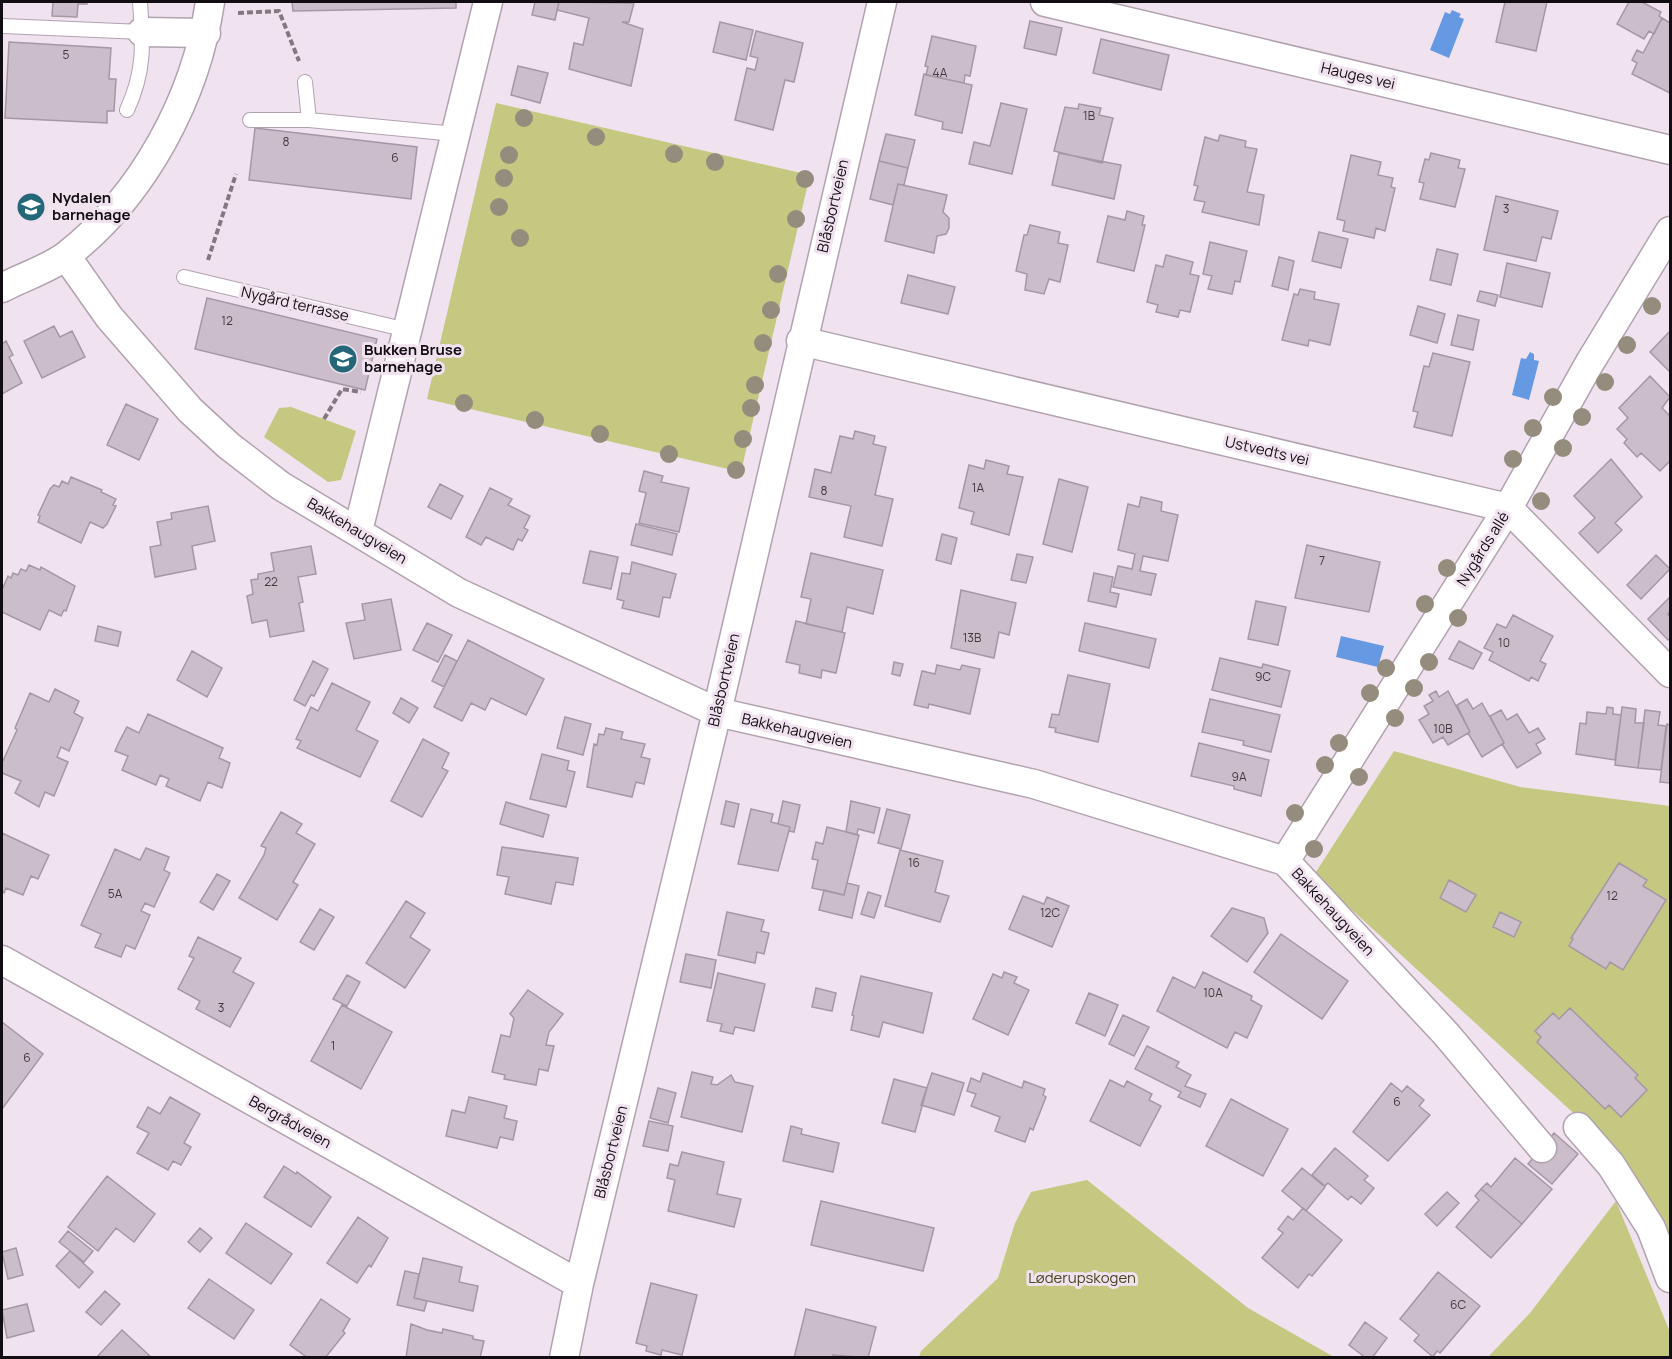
<svg xmlns="http://www.w3.org/2000/svg" width="1672" height="1359" font-family="Manrope,sans-serif">
  <style>
    .green { fill: #c5c881 }
    .water { fill: #6599e2 }
    .building { fill: #ccbdcb; stroke: #a697a5; stroke-width: 1.5 }
    .lines { fill: none; stroke-linecap: round; stroke-linejoin: round }
    .lane-casing { stroke: #b1a2b0; stroke-width: 16 }
    .street-casing { stroke: #b1a2b0; stroke-width: 31 }
    .path { stroke: #827882; stroke-width: 4; stroke-dasharray: 6 3; stroke-linecap: butt }
    .lane { stroke: #fff; stroke-width: 14 }
    .street { stroke: #fff; stroke-width: 28 }
    .tree { fill: #948d7d }
    .labels { text-anchor: middle; stroke-width: 6; stroke-linejoin: round; paint-order: stroke }
    .number-label { font-size: 12px; fill: #403940 }
    .street-label { font-size: 15px; fill: #120d12; stroke: #f1e2f0 }
    .poi-label { font-size: 15px; font-weight: bold; fill: #120d12; stroke: #f1e2f0; text-anchor: start }
    .park-label { font-size: 15px; fill: #47481f; stroke: #f1e2f0 }
  </style>
  <rect width="100%" height="100%" fill="#f1e2f0"/>
  <!-- green -->
  <path class="green" d="M496 103 810 175 741 472 427 399Z
    M291 407 356 431 341 480 328 482 264 437 279 408Z
    M1394 751 1520 787 1670 806V1261L1593 1131 1314 875Z
    M1087 1180 1248 1308 1334 1357H919L921 1351 998 1278 1015 1223 1031 1192Z
    M1616 1201 1670 1332V1357H1488L1530 1313Z"/>
  <!-- water -->
  <path class="water" d="M1452 10 1461 14 1459 17 1464 19 1449 58 1430 50 1445 12 1450 14Z
    M1530 352 1534 354V360L1539 361 1529 400 1512 395 1521 358 1526 359Z
    M1341 636 1384 646 1378 667 1336 657Z"/>
  <!-- building -->
  <path class="building" d="M35 2H87V4H78L77 17 52 16 53 2Z
    M292 2H456V8L293 11Z
    M535 2H559L555 20 532 15Z
    M559 2 634 3 629 22H622L643 29 631 86 569 69 574 43 583 45 589 18 557 10Z
    M1505 2H1547L1536 51 1496 42Z
    M1629 2H1642L1661 12 1659 16 1662 18 1654 34 1649 31 1644 39 1617 24Z
    M1662 18 1670 23V93L1632 74 1637 63 1632 60 1637 50 1643 53Z
    M1030 21 1062 28 1056 55 1024 48Z
    M720 22 753 30 746 60 713 52Z
    M756 31 803 43 794 82 785 80 773 130 735 120 747 68 755 70 758 58 750 56Z
    M932 36 976 46 970 76 965 75 964 83 926 75 928 67 925 66Z
    M1101 39 1169 55 1161 90 1093 73Z
    M9 42 111 48 109 79H116L114 111H107V123L5 118Z
    M518 66 548 73 540 103 511 95Z
    M924 74 972 85 962 133 942 129 943 122 915 115Z
    M1001 103 1027 109 1012 174 969 164 974 142 990 146Z
    M1079 104 1101 108 1099 115 1113 118 1102 163 1054 151 1065 107 1078 109Z
    M255 128 417 147 411 199 249 180Z
    M886 134 915 140 908 168 879 161Z
    M1220 135 1246 141 1245 147 1257 149 1247 192 1264 195 1259 225 1202 212 1205 202 1194 200 1198 186 1194 185 1205 137 1218 141Z
    M1059 153 1121 165 1114 199 1052 185Z
    M1431 153 1460 160 1458 168 1465 169 1455 207 1420 199 1424 183 1419 182 1425 159 1429 160Z
    M1351 155 1381 162 1378 175 1393 178 1391 187 1395 188 1385 231 1376 228 1374 238 1343 231 1345 221 1337 219Z
    M879 161 908 168 904 185 898 184 893 205 870 199Z
    M898 184 947 195 943 212 949 218V228L946 234 937 236 934 253 885 241Z
    M1496 196 1558 211 1551 239 1542 237 1536 261 1484 250Z
    M1127 211 1144 216 1142 225H1145L1134 271 1097 262 1108 216 1125 220Z
    M1030 225 1060 232 1058 243 1068 245 1060 282 1049 279 1044 294 1025 290 1027 274 1016 271 1024 235H1027Z
    M1319 232 1348 239 1341 268 1312 261Z
    M1210 242 1247 251 1240 282 1235 281 1232 294 1208 289 1212 276 1203 274Z
    M1437 249 1458 254 1451 285 1430 280Z
    M1166 255 1193 262 1190 274 1199 276 1190 312 1180 310 1178 317 1156 312 1158 305 1147 302 1156 265 1163 267Z
    M1279 257 1294 261 1288 290 1272 286Z
    M1507 263 1550 273 1542 307 1500 297Z
    M908 275 955 287 948 314 901 303Z
    M1300 289 1315 292 1314 299 1339 304 1330 345 1309 340 1308 346 1282 340 1294 294 1298 295Z
    M1480 291 1498 295 1495 306 1477 301Z
    M207 298 377 339 365 390 195 349Z
    M1418 306 1445 314 1437 343 1410 335Z
    M1458 315 1479 320 1473 350 1451 345Z
    M54 326 60 337 72 331 85 357 42 378 24 341Z
    M1670 331V372L1650 352Z
    M6 341 13 355 9 357 22 383 2 394V344Z
    M1433 353 1470 362 1452 436 1414 427 1418 412 1413 411 1424 366 1429 367Z
    M1650 376 1670 397 1662 408 1670 416V461L1660 471 1641 453 1637 457 1624 443 1627 439 1617 429 1628 418 1619 408Z
    M126 404 158 419 139 460 107 445Z
    M855 431 875 436 873 444 886 447 875 495 893 499 882 546 844 537 851 506 809 497 815 469 831 473 840 436 853 439Z
    M1611 459 1642 497 1615 523 1622 530 1598 553 1579 533 1595 518 1574 496Z
    M986 460 1009 466 1007 474 1023 477 1009 535 971 524 974 512 959 508 969 465 984 469Z
    M644 471 663 476 661 482 689 488 679 532 639 523 646 493 639 491Z
    M71 477 102 490 101 492 116 499 113 505 116 506 107 524 103 528 90 522 81 543 38 522 40 516 38 515 50 489 54 485 59 487 62 481 68 484Z
    M1059 479 1088 487 1072 552 1043 544Z
    M440 484 463 496 451 519 428 507Z
    M490 488 512 499 508 505 530 516 524 528 528 530 522 541 518 539 513 550 486 537 481 545 466 537Z
    M1141 497 1162 502 1161 511 1178 515 1168 561 1143 556 1140 571 1156 574 1151 595 1113 587 1118 566 1132 569 1135 554 1118 550 1128 504 1139 507Z
    M208 506 215 541 192 546 196 569 155 577 150 547 161 545 157 522 172 519 171 513Z
    M636 524 677 534 672 555 631 545Z
    M942 534 957 538 951 564 936 560Z
    M1307 545 1380 562 1369 612 1295 598Z
    M311 546 316 574 298 577 303 602 299 603 304 631 270 637 267 620 252 623 247 596 253 594 251 580 258 579V574L274 571 271 553Z
    M590 551 618 557 611 589 583 583Z
    M811 553 883 570 873 614 847 607 842 632 806 624 811 599 801 597Z
    M1017 554 1033 557 1026 583 1011 580Z
    M1656 555 1670 569 1641 599 1627 585Z
    M632 562 676 574 670 598 663 597 659 617 622 608 624 601 617 599 622 573 630 574Z
    M29 565 40 570 41 567 75 586 66 611 64 610 61 616 49 610 40 630 2 612V590L8 576 11 578 13 573 18 575 21 569 26 571Z
    M1094 573 1113 577 1110 592 1119 594 1116 607 1088 601Z
    M961 590 1016 603 1009 635 999 632 994 658 951 648Z
    M1670 597V611L1668 614 1670 617V638L1668 640 1648 619Z
    M391 599 401 650 354 659 346 623 365 620 362 604Z
    M1256 601 1286 607 1278 645 1248 639Z
    M1513 615 1553 636 1540 661 1546 664 1538 681 1531 677 1529 681 1489 660 1493 652 1484 648 1497 624 1506 628Z
    M796 621 845 633 836 673 822 670 821 678 799 673 800 665 786 662Z
    M427 623 452 635 438 662 413 650Z
    M1085 623 1156 639 1149 668 1079 651Z
    M98 626 121 632 118 646 95 641Z
    M468 640 544 679 526 715 491 698 485 710 471 703 462 721 434 707Z
    M1459 641 1482 653 1473 669 1449 659Z
    M192 651 222 668 207 697 177 680Z
    M445 655 457 661 444 687 432 681Z
    M1220 658 1262 668 1263 664 1290 671 1281 707 1212 690Z
    M313 661 328 669 314 696 311 695 305 706 294 700Z
    M894 662 903 664 900 676 892 674Z
    M937 665 960 670 962 665 980 669 970 714 929 704 928 708 914 705 922 671 935 674Z
    M1068 675 1110 684 1098 742 1055 732 1056 728 1049 727 1052 714 1059 715Z
    M332 683 370 702 356 730 378 741 360 777 297 748 301 741 296 739 311 707 318 711Z
    M55 689 79 701 74 713 83 718 69 751 61 747 57 757 68 762 54 796 45 792 39 807 15 793 21 781 2 773V763L17 730 15 728 30 693 49 702Z
    M1436 691 1439 697 1448 691 1470 732 1448 745 1443 737 1433 743 1419 720 1429 714 1424 706 1433 701 1429 695Z
    M401 698 418 708 409 723 393 713Z
    M1210 699 1280 715 1271 752 1243 745 1244 741 1202 732Z
    M1467 699 1473 709 1482 703 1504 743 1482 757 1468 733 1470 732 1457 705Z
    M1607 707 1613 708V714L1621 715 1615 760 1576 754 1580 723 1586 724 1587 712 1606 714Z
    M1622 707 1636 709 1635 723H1644L1638 768 1615 765Z
    M1501 710 1507 720 1517 714 1529 733 1538 728 1545 739 1536 744 1541 753 1517 768 1502 744 1504 743 1490 716Z
    M1645 710 1660 712 1658 725 1666 726 1661 770 1638 768Z
    M148 714 223 748 219 758 230 763 222 788 208 782 200 801 166 786 169 779 160 775 156 785 122 770 128 756 115 751 119 742 127 727 139 733Z
    M565 717 591 724 583 755 557 748Z
    M1667 724 1670 725V783L1660 782Z
    M606 728 623 732 621 739 645 744 641 757 650 759 644 784 636 782 632 797 587 787 594 744 597 745 599 734 604 735Z
    M423 739 449 753 442 768 448 771 422 817 391 801Z
    M1199 743 1269 760 1261 796 1234 789V786L1191 776Z
    M542 754 569 761 567 770 575 772 566 807 530 799Z
    M726 801 739 804 734 827 721 824Z
    M783 801 800 805 794 832 789 831 790 827 778 824Z
    M851 801 880 808 874 833 858 829 857 835 846 832Z
    M506 802 549 815 543 837 500 824Z
    M751 809 773 814 771 822 790 827 778 871 738 864Z
    M887 809 910 815 901 849 878 843Z
    M281 812 302 824 296 833 315 844 293 882 298 885 277 920 239 898 264 855 266 848 261 846Z
    M827 827 859 835 844 895 812 888 818 860 812 859 816 842 823 844Z
    M2 833 49 855 38 879 31 876 23 895 6 888 4 893 2 891Z
    M502 847 578 858 573 885 556 882 551 904 505 894 509 877 497 875Z
    M146 848 169 857 164 870 170 873 154 907 145 903 141 911 150 915 135 949 126 945 121 957 95 947 101 934 81 925 115 849 140 860Z
    M900 850 943 861 935 892 949 896 940 922 885 906Z
    M1619 863 1647 880 1643 886 1666 900 1623 970 1610 962 1606 969 1569 946 1573 939 1571 938Z
    M217 874 230 881 213 910 200 902Z
    M1449 880 1476 895 1466 912 1440 898Z
    M847 883 859 886 852 918 819 910 824 890 844 895Z
    M868 892 881 896 874 918 861 914Z
    M1023 896 1044 904 1047 897 1069 906 1052 947 1009 929Z
    M406 901 425 913 410 937 430 950 405 988 366 963Z
    M1232 908 1264 918 1268 933 1247 962 1211 936Z
    M320 909 334 917 314 950 300 942Z
    M727 912 764 920 761 931 769 933 764 954 757 952 755 963 718 955Z
    M1500 912 1521 922 1514 937 1493 927Z
    M1281 934 1348 981 1322 1019 1254 972Z
    M198 937 241 958 233 972 254 983 230 1027 196 1009 200 1001 178 989 194 958 189 956Z
    M686 954 716 960 711 988 680 982Z
    M1004 972 1017 977 1014 983 1029 990 1008 1035 973 1019 993 974 1002 978Z
    M1203 972 1252 996 1251 1000 1262 1006 1247 1038 1235 1032 1227 1048 1157 1011 1173 977 1195 988Z
    M718 973 765 984 754 1031 735 1027 733 1034 720 1031 722 1024 707 1021Z
    M347 975 360 982 347 1006 333 999Z
    M861 976 932 993 923 1033 883 1022 879 1037 851 1030 854 1016 852 1015Z
    M816 988 836 993 832 1011 812 1007Z
    M528 990 563 1014 549 1032 546 1045 554 1046 548 1071 539 1069 536 1085 504 1079 505 1075 492 1072 501 1035 510 1037 514 1018 510 1014Z
    M1089 993 1118 1005 1105 1036 1076 1023Z
    M342 1005 392 1032 361 1089 311 1061Z
    M1570 1008 1638 1075 1635 1078 1647 1090 1621 1117 1609 1105 1605 1109 1537 1042 1541 1037 1535 1031 1553 1013 1559 1019Z
    M1123 1015 1149 1027 1134 1056 1109 1044Z
    M2 1022 43 1054 2 1109Z
    M1147 1046 1179 1062 1176 1067 1191 1075 1185 1086 1206 1094 1200 1107 1178 1097 1181 1092 1135 1069Z
    M692 1072 713 1077 711 1084 717 1085 731 1075 735 1082 753 1086 742 1132 681 1117Z
    M932 1073 964 1083 954 1115 921 1105Z
    M983 1073 1022 1088 1024 1081 1045 1089 1043 1095 1046 1097 1033 1130 1030 1128 1025 1142 995 1131 1000 1117 971 1106 976 1094 967 1091 971 1078 980 1082Z
    M894 1079 927 1088 915 1132 882 1123Z
    M1110 1080 1124 1087 1127 1081 1152 1094 1149 1100 1161 1106 1140 1146 1090 1121Z
    M1391 1083 1402 1092 1407 1086 1424 1100 1419 1106 1430 1115 1388 1161 1353 1132Z
    M658 1088 676 1093 668 1123 650 1118Z
    M170 1097 200 1114 184 1143 191 1147 181 1165 173 1161 168 1170 137 1153 149 1133 137 1127 148 1107 160 1114Z
    M469 1097 507 1106 504 1118 517 1121 513 1140 500 1137 497 1148 446 1136 452 1110 465 1113Z
    M1231 1099 1288 1129 1263 1176 1206 1146Z
    M649 1121 673 1126 668 1151 643 1146Z
    M791 1126 802 1129 801 1134 839 1143 833 1172 783 1161Z
    M1554 1133 1578 1154 1552 1184 1528 1164Z
    M1335 1148 1368 1176 1364 1180 1374 1188 1361 1204 1351 1196 1348 1200 1328 1183 1325 1186 1312 1175Z
    M682 1152 724 1162 717 1194 741 1199 734 1227 668 1211 675 1180 667 1178 670 1164 678 1166Z
    M1515 1158 1552 1189 1522 1224 1481 1189 1487 1183 1491 1187Z
    M284 1166 296 1174 297 1172 331 1197 311 1227 264 1197Z
    M1302 1168 1325 1187 1306 1211 1282 1191Z
    M107 1176 155 1214 134 1242 116 1228 98 1251 68 1227Z
    M1481 1189 1522 1224 1491 1258 1456 1227 1479 1200 1475 1196Z
    M1447 1192 1459 1203 1437 1226 1425 1214Z
    M821 1201 934 1228 923 1271 811 1245Z
    M1303 1208 1342 1240 1312 1276 1309 1274 1298 1288 1262 1258 1283 1233 1278 1229 1288 1216 1293 1220Z
    M358 1217 388 1238 371 1267 369 1265 357 1283 327 1263Z
    M246 1223 292 1254 271 1284 226 1253Z
    M200 1228 212 1238 200 1252 188 1242Z
    M68 1231 93 1251 84 1262 59 1242Z
    M16 1248 23 1275 8 1279 2 1252Z
    M70 1251 93 1272 79 1288 56 1266Z
    M423 1258 462 1267 459 1282 478 1286 473 1311 414 1298Z
    M405 1271 419 1274 414 1298 427 1301 424 1311 397 1305Z
    M1438 1272 1480 1306 1440 1353 1437 1351 1433 1357 1414 1341 1419 1335 1400 1319Z
    M209 1279 254 1310 234 1339 188 1308Z
    M651 1283 697 1295 682 1355 662 1350 661 1355 646 1351 647 1346 636 1343Z
    M105 1291 120 1304 101 1325 86 1312Z
    M321 1299 350 1319 343 1331 345 1333 325 1358H308L290 1345Z
    M27 1304 34 1331 7 1338 2 1310Z
    M806 1309 876 1327 868 1358 833 1355 832 1358H794Z
    M1365 1322 1387 1338 1372 1358H1366L1349 1345Z
    M411 1324 427 1330 442 1333 443 1329 473 1336V1339L484 1341 480 1358H406Z
    M122 1330 152 1358H96Z"/>
  <g class="lines">
    <!-- lane casing -->
    <g class="lane-casing">
      <path id="lane" d="M3 26 142 32
        M305 82 309 120
        M127 110C145 71 143 44 140 2
        M250 120H309L455 134
        M184 277 407 330"/>
    </g>
    <!-- street casing -->
    <g class="street-casing">
      <path id="street" d="M1045 2 1670 150
        M142 32 206 33
        M66 256 109 317 190 410 229 446 281 486 459 593 717 712 1034 784 1285 861 1446 1034 1542 1148
        M2 288C22 277 49 269 67 255 144 195 196 97 210 2
        M801 341 1508 508 1670 673
        M358 531 488 2
        M1285 861 1508 508 1589 364 1670 231
        M2 960 579 1284
        M1578 1127 1611 1165 1651 1228 1670 1278
        M564 1358 579 1284 717 712 882 2"/>
    </g>
    <!-- path -->
    <path class="path" d="M238 13 279 11 299 61
      M208 260 236 174
      M324 419 342 389 361 392"/>
    <!-- lane -->
    <use href="#lane" class="lane"/>
    <!-- street -->
    <use href="#street" class="street"/>
  </g>
  <!-- trees -->
  <g class="tree">
    <circle cx="524" cy="118" r="9"/>
    <circle cx="596" cy="137" r="9"/>
    <circle cx="674" cy="154" r="9"/>
    <circle cx="509" cy="155" r="9"/>
    <circle cx="715" cy="162" r="9"/>
    <circle cx="504" cy="178" r="9"/>
    <circle cx="805" cy="179" r="9"/>
    <circle cx="499" cy="207" r="9"/>
    <circle cx="796" cy="219" r="9"/>
    <circle cx="520" cy="238" r="9"/>
    <circle cx="778" cy="274" r="9"/>
    <circle cx="1652" cy="306" r="9"/>
    <circle cx="771" cy="310" r="9"/>
    <circle cx="763" cy="343" r="9"/>
    <circle cx="1627" cy="345" r="9"/>
    <circle cx="1605" cy="382" r="9"/>
    <circle cx="755" cy="385" r="9"/>
    <circle cx="1553" cy="397" r="9"/>
    <circle cx="464" cy="403" r="9"/>
    <circle cx="751" cy="408" r="9"/>
    <circle cx="1582" cy="417" r="9"/>
    <circle cx="535" cy="420" r="9"/>
    <circle cx="1533" cy="428" r="9"/>
    <circle cx="600" cy="434" r="9"/>
    <circle cx="743" cy="439" r="9"/>
    <circle cx="1563" cy="448" r="9"/>
    <circle cx="669" cy="454" r="9"/>
    <circle cx="1513" cy="459" r="9"/>
    <circle cx="736" cy="470" r="9"/>
    <circle cx="1541" cy="501" r="9"/>
    <circle cx="1447" cy="568" r="9"/>
    <circle cx="1425" cy="604" r="9"/>
    <circle cx="1458" cy="618" r="9"/>
    <circle cx="1429" cy="662" r="9"/>
    <circle cx="1386" cy="668" r="9"/>
    <circle cx="1414" cy="688" r="9"/>
    <circle cx="1370" cy="693" r="9"/>
    <circle cx="1395" cy="718" r="9"/>
    <circle cx="1339" cy="743" r="9"/>
    <circle cx="1325" cy="765" r="9"/>
    <circle cx="1359" cy="777" r="9"/>
    <circle cx="1295" cy="813" r="9"/>
    <circle cx="1314" cy="849" r="9"/>
  </g>
  <!-- icons -->
  <defs>
    <g id="school-disc" transform="scale(1.5)"><circle r="9.5" fill="#236778" stroke="#f1e2f0"/><path d="M0-5L7-2L0 1L-7-2ZM-4 1L0 2.5L4 1V4Q0 6-4 4Z" fill="#fff"/></g>
  </defs>
  <g fill-rule="evenodd">
    <use href="#school-disc" x="31" y="207"/>
    <use href="#school-disc" x="343" y="359"/>
  </g>
  <g class="labels">
    <!-- number labels -->
    <g class="number-label">
      <text x="66" y="59">5</text>
      <text x="940" y="77">4A</text>
      <text x="1089" y="120">1B</text>
      <text x="286" y="146">8</text>
      <text x="395" y="162">6</text>
      <text x="1506" y="213">3</text>
      <text x="227" y="325">12</text>
      <text x="978" y="492">1A</text>
      <text x="824" y="495">8</text>
      <text x="1322" y="565">7</text>
      <text x="271" y="586">22</text>
      <text x="972" y="642">13B</text>
      <text x="1504" y="647">10</text>
      <text x="1263" y="681">9C</text>
      <text x="1443" y="733">10B</text>
      <text x="1239" y="781">9A</text>
      <text x="914" y="867">16</text>
      <text x="115" y="898">5A</text>
      <text x="1612" y="900">12</text>
      <text x="1050" y="917">12C</text>
      <text x="1213" y="997">10A</text>
      <text x="221" y="1012">3</text>
      <text x="333" y="1050">1</text>
      <text x="27" y="1062">6</text>
      <text x="1397" y="1106">6</text>
      <text x="1458" y="1309">6C</text>
    </g>
    <!-- street labels -->
    <g class="street-label">
      <text transform="translate(1358 76) rotate(13)" y="5">Hauges vei</text>
      <text transform="translate(833 206) rotate(-77)" y="5">Blåsbortveien</text>
      <text transform="translate(295 304) rotate(13)" y="5">Nygård terrasse</text>
      <text transform="translate(1267 451) rotate(13)" y="5">Ustvedts vei</text>
      <text transform="translate(357 531) rotate(31)" y="5">Bakkehaugveien</text>
      <text transform="translate(1483 549) rotate(-58)" y="5">Nygårds allé</text>
      <text transform="translate(724 680) rotate(-77)" y="5">Blåsbortveien</text>
      <text transform="translate(797 731) rotate(13)" y="5">Bakkehaugveien</text>
      <text transform="translate(1333 912) rotate(47)" y="5">Bakkehaugveien</text>
      <text transform="translate(290 1122) rotate(29)" y="5">Bergrådveien</text>
      <text transform="translate(611 1152) rotate(-76)" y="5">Blåsbortveien</text>
    </g>
    <!-- poi labels -->
    <g class="poi-label">
      <text x="52" y="203">Nydalen<tspan x="52" dy="17">barnehage</tspan></text>
      <text x="364" y="355">Bukken Bruse<tspan x="364" dy="17">barnehage</tspan></text>
    </g>
    <!-- park labels -->
    <g class="park-label">
      <text x="1082" y="1283">Løderupskogen</text>
    </g>
  </g>
  <!-- border -->
  <rect width="1672" height="1359" fill="none" stroke="#120d12" stroke-width="6"/>
</svg>
